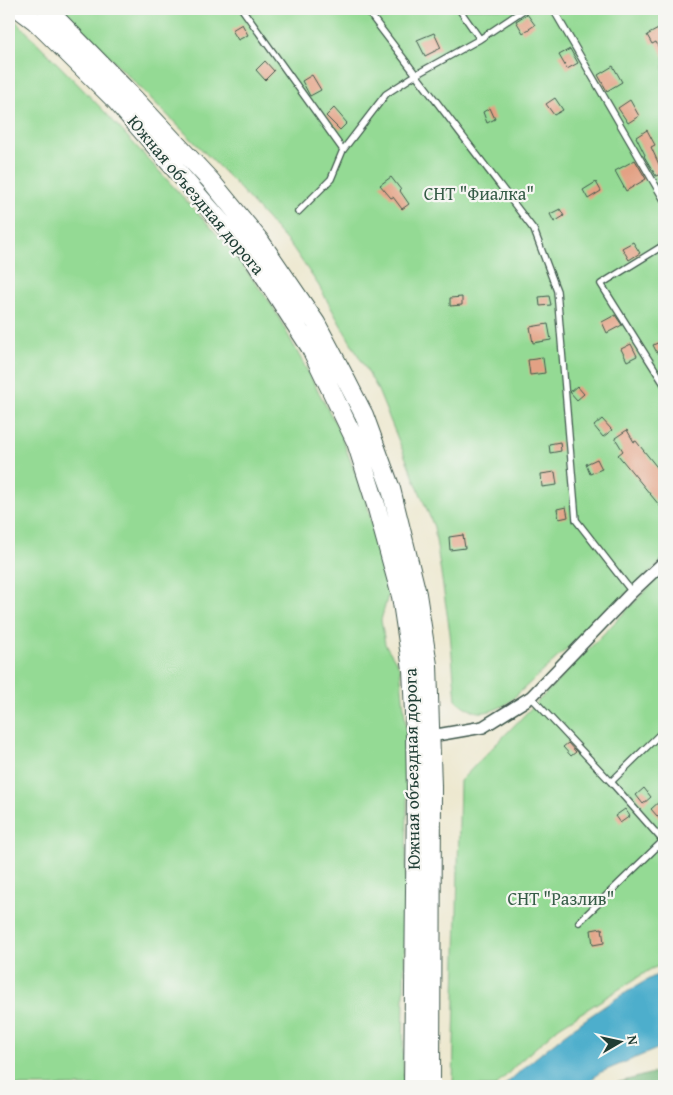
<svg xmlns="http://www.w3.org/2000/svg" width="673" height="1095" font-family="'Gentium Book Plus',serif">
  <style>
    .green { fill: #94da94; stroke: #5a8c64 }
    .forest { fill: #77ba7e; stroke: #4b7c59 }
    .water { fill: #4eaecc; stroke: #367680 }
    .building { fill: #e3a184 }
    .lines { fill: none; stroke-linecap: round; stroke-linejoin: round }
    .lane-casing { stroke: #3e574b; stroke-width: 8 }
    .street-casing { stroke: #3e574b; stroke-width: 14 }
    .primary-casing { stroke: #3e574b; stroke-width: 20 }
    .lane { stroke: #fff; stroke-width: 5.5 }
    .street { stroke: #fff; stroke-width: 11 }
    .primary { stroke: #fff; stroke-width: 18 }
    .labels { text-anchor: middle; stroke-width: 4.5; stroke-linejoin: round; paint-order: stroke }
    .park-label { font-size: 18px; fill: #365c47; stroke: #f6f6f2 }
    .street-label { font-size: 18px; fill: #1f3d34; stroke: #f6f6f2 }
  </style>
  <rect width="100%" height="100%" fill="#f6f6f2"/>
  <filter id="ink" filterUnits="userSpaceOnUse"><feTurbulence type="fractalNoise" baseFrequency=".02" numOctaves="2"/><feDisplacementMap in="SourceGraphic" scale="10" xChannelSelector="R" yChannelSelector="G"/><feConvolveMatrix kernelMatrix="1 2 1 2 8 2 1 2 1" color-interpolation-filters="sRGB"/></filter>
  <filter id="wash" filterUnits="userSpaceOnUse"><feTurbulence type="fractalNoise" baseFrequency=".0096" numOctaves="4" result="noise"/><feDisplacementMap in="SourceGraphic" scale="20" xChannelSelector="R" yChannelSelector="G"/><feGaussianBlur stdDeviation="1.12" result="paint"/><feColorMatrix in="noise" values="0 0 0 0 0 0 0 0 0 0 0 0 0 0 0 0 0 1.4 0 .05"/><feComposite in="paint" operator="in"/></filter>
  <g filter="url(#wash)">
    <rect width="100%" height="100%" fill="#ede8cf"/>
    <!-- green -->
    <path class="green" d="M62 9H664V559L507 704C486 715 474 716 456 700L450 633 434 527 377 388 339 322 319 286 293 248 233 181Z
      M9 14 102 109 227 245 272 305 338 428 367 504 389 592 381 620 385 644 400 668 408 747 403 1055 404 1086H9Z
      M664 572V964L651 969 559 1027 518 1063 496 1086H453L460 781Z"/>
    <!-- forest -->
    <path class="forest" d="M664 1070V1086H605Z"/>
    <!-- water -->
    <path class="water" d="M664 972V1046L599 1073 584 1086H504C540 1052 578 1023 620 996 635 988 648 978 664 972Z"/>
    <g id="blocks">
      <!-- building -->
      <path class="building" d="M527 14 535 25 523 33 516 21Z
        M242 24 248 35 238 40 232 30Z
        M664 26V58L656 42 652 44 647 35Z
        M434 33 441 48 425 56 417 40Z
        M570 49 578 63 567 69 559 55Z
        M265 61 274 71 265 80 256 70Z
        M613 66 622 82 607 91 598 75Z
        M312 75 321 90 310 96 302 81Z
        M555 98 563 110 554 115 546 104Z
        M630 100 639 116 628 123 618 108Z
        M334 108 347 123 340 130 326 116Z
        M490 108 495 119 487 123 483 112Z
        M647 130 655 145 651 147 663 173 656 176 644 156 645 155 636 137Z
        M635 160 646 179 626 191 615 171Z
        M391 177 401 190 400 191 409 204 402 209 393 197 391 198 380 185Z
        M596 182 601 191 588 199 583 190Z
        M560 209 564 216 554 222 550 214Z
        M633 242 640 253 629 260 622 248Z
        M549 296 551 305 540 306 539 297Z
        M462 297V305L450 306V298Z
        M615 315 622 325 607 333 602 322Z
        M548 324 551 340 533 343 530 327Z
        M664 340V350L657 353 653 345Z
        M631 344 637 356 627 361 621 349Z
        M543 358 545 373 530 375 528 360Z
        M577 386 584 394 577 400 570 392Z
        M602 419 612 430 603 437 594 426Z
        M627 430 634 442 636 441 664 476V511L618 455 623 451 615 438Z
        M560 442 561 451 550 453 549 444Z
        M597 459 602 469 590 474 586 464Z
        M555 472 557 485 542 487 541 474Z
        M566 507 568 517 559 519 557 509Z
        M463 535 465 548 450 550 449 537Z
        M568 743 576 752 571 756 563 747Z
        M644 788 651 797 643 804 636 795Z
        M660 801 664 805V824L651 809Z
        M625 809 630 816 620 823 615 816Z
        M602 928 604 943 593 945 591 930Z"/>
    </g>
  </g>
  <g filter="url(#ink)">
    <use href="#blocks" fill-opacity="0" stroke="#3e574b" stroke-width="1"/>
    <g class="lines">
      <!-- lane casing -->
      <g class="lane-casing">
        <path id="lane" d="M242 9 343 150
          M366 9 534 230 557 291 576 520 632 592
          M459 9 480 39
          M553 9 664 200
          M298 212 331 179 343 150 386 94 417 74 480 39 525 9
          M664 245 601 284 664 384
          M531 697 611 782 664 730
          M611 782 664 842
          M579 922 664 840"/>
      </g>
      <!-- street casing -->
      <g class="street-casing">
        <path id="street" d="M431 736 483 727 531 697 632 592 664 562"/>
      </g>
      <!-- primary casing -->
      <g class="primary-casing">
        <path id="primary" d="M19 9 35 21 116 101 254 260 310 347 356 442 376 505 401 596 412 669 415 736 416 794 413 1086
          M47 9 129 93 211 181 260 241 316 323 342 372 364 415 391 489 417 594 428 665 432 786 431 1086"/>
      </g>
      <!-- lane -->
      <use href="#lane" class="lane"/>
      <!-- street -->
      <use href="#street" class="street"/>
      <!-- primary -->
      <use href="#primary" class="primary"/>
    </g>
  </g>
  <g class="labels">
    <!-- park labels -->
    <g class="park-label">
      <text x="479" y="200">СНТ "Фиалка"</text>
      <text x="561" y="905">СНТ "Разлив"</text>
    </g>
    <!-- street labels -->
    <g class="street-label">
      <text transform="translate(196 195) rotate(50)" y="6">Южная объездная дорога</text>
      <text transform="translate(412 769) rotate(-91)" y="6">Южная объездная дорога</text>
    </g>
  </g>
  <!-- margin -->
  <rect width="673" height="1095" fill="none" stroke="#f6f6f2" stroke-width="30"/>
  <!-- north arrow -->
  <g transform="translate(620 1042) rotate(81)" stroke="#f6f6f2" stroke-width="4" paint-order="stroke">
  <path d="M0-4L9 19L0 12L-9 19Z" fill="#1f3d34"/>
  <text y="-8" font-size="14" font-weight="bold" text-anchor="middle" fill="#1f3d34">N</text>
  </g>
</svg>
